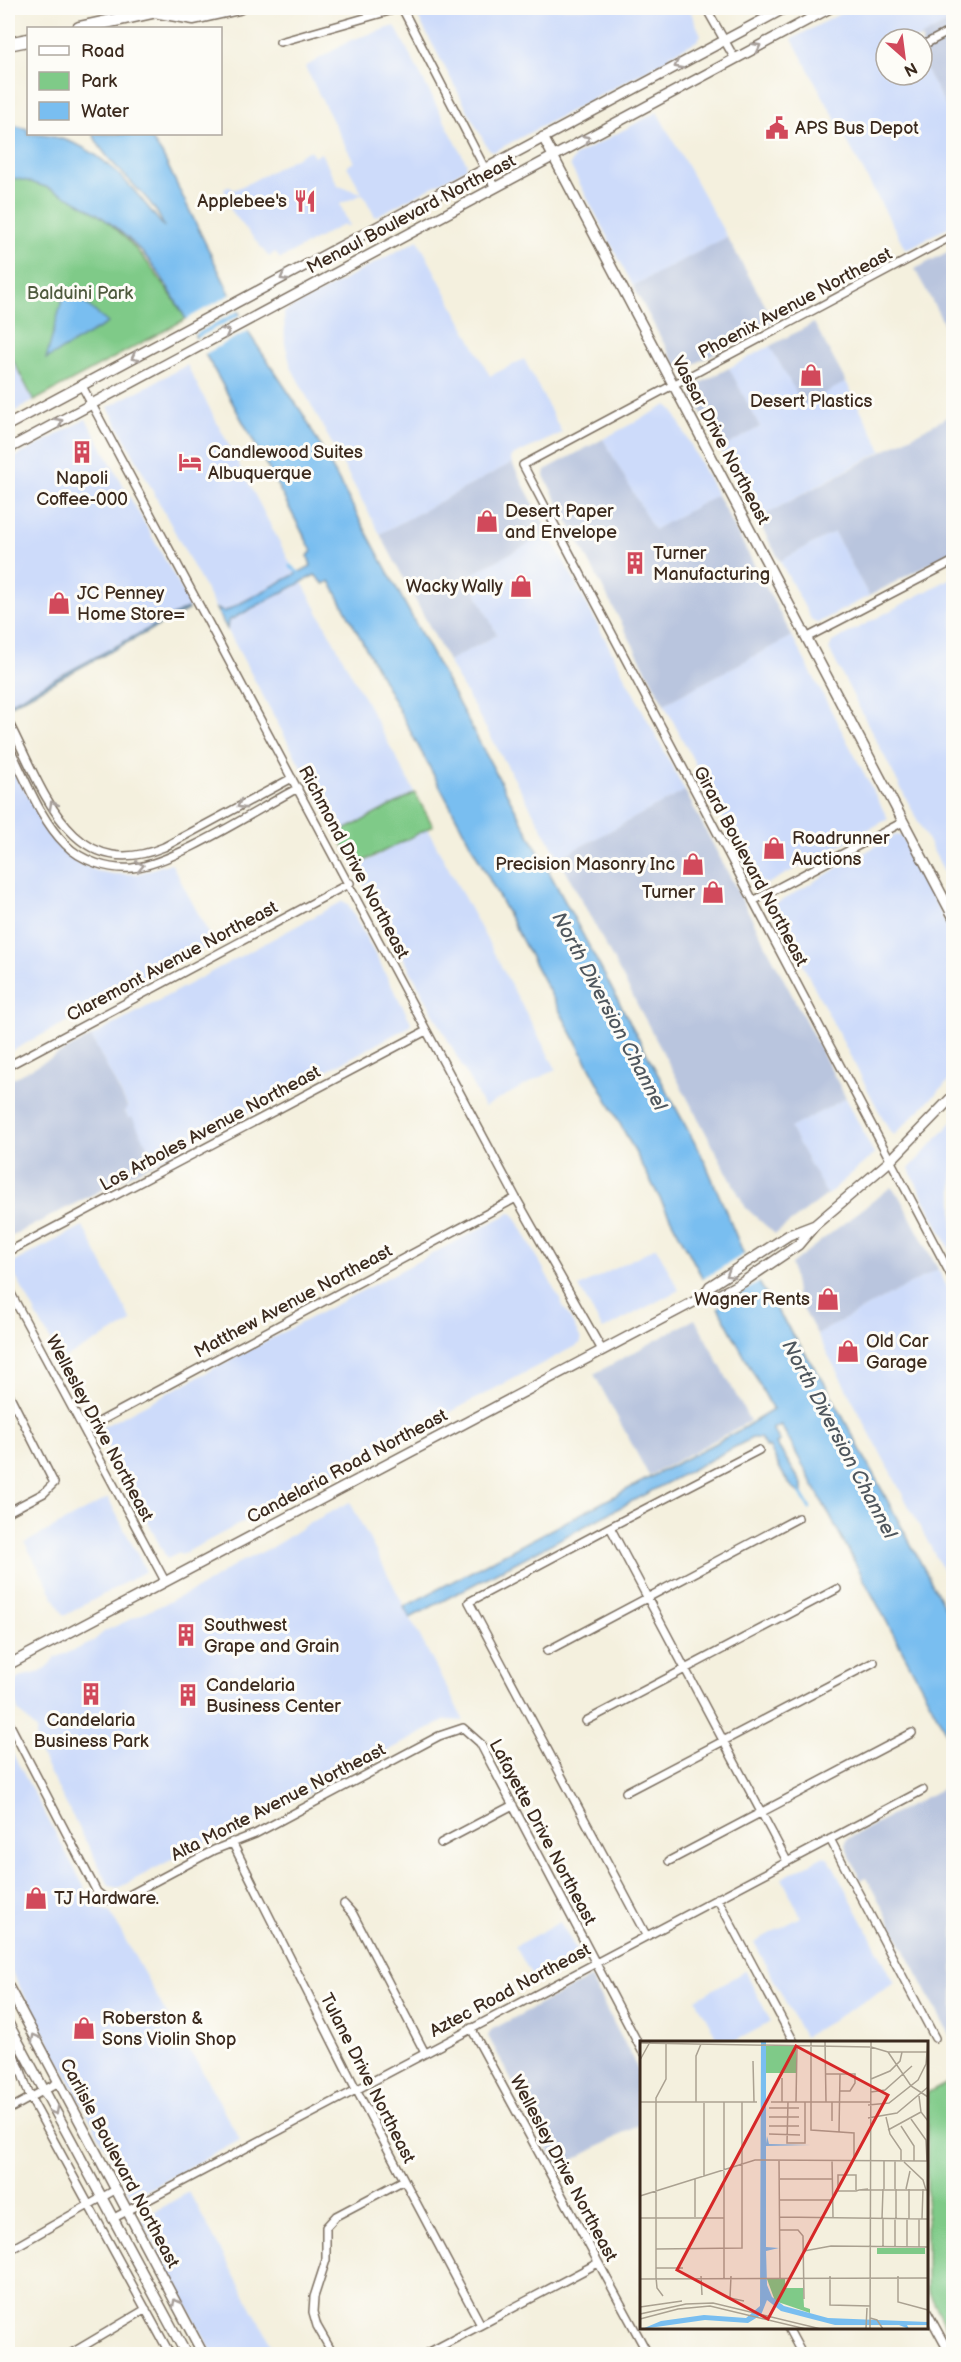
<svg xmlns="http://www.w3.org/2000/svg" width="961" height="2362" font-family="'Balsamiq Sans',sans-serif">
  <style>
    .built { fill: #cddbfa }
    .industrial { fill: #b9c5de }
    .green { fill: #7fca88; stroke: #5d7a53; stroke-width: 1.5 }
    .water { fill: #79bef0; stroke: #5a7487; stroke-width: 1.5 }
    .pier { fill: #f4f0de }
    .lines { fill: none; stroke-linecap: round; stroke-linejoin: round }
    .stream { stroke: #79bef0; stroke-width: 3 }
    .street-casing { stroke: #7c6f61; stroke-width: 10 }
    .secondary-casing { stroke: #7c6f61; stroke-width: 12 }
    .highway-casing { stroke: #7c6f61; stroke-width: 15 }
    .street { stroke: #fff; stroke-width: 7 }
    .secondary { stroke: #fff; stroke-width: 9 }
    .highway { stroke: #fff; stroke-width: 12 }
    .oneway { stroke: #a79f9a }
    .labels { text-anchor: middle; stroke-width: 6; stroke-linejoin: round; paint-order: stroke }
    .poi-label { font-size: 18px; fill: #3b2a1e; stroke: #fdfcf7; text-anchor: start }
    .street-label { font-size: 18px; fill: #3b2a1e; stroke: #fdfcf7 }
    .park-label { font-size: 18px; fill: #4f5a3e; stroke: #fdfcf7 }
    .water-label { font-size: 20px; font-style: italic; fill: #4e565d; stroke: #fdfcf7 }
    .inset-road { fill: none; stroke: #aaa191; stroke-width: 1.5 }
    .view { fill: #d62828; fill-opacity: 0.15; stroke: #d62828; stroke-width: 3 }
    .inset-edge { fill: none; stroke: #3b2a1e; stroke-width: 3 }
  </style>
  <rect width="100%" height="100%" fill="#fdfcf7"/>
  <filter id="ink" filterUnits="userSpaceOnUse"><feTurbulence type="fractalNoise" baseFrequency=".0167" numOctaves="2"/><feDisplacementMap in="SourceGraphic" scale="12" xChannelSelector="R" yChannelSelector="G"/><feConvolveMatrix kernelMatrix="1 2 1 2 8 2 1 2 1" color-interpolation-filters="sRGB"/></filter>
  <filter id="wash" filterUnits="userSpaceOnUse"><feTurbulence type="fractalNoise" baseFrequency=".008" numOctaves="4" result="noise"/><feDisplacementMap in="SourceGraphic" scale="24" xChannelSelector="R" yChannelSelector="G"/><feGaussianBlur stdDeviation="1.35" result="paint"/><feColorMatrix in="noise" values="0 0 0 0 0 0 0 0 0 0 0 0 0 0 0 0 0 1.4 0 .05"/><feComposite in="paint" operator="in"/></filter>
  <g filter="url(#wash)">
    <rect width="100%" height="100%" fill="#f4f0de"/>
    <!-- built -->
    <path class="built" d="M421 8H689L701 35 697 41 670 55V58L493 152 487 147 418 17Z
      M851 8H953V20L918 39H886V75H922V63L953 119V224L906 250 792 39Z
      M395 26 467 164 465 169 375 217 363 194 340 204 349 225 346 227 344 224 280 259 275 252 269 257 233 213 222 196 226 194 224 189 230 186 233 190 249 183 310 150 314 157 321 153 338 186 362 193 347 166 354 162 305 67 351 40Z
      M657 112 727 237 633 286 570 165 575 156Z
      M418 240 490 376 524 359 562 433 510 457 512 463 380 534 291 367 285 343 284 312Z
      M770 346 803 404 846 382 882 451 757 519 720 449 760 427 729 368Z
      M8 350 34 401 8 415Z
      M187 365 296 574 223 612 216 609 108 407Z
      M667 405 672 409 717 495 654 530 603 439Z
      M86 419 191 606 8 704V468L12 465V459Z
      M834 532 869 596 817 623 811 619 780 561Z
      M549 533 685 791 559 858 448 661 497 635 468 576Z
      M953 577V889L829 649 832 642Z
      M302 582 415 793 341 832 336 826 334 828 227 629 228 621Z
      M792 636 888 819 767 884 755 879 664 704Z
      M8 759 49 834 61 849 79 863 97 871 114 874H137L171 863 214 943 8 1053Z
      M427 828 556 1069 484 1107 355 868Z
      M895 835 902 836 953 937 954 1076 894 1135 890 1132 772 906Z
      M343 901 348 904 411 1022 410 1026 156 1162 132 1118 129 1119 124 1110 128 1107 91 1037Z
      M846 1098 874 1154 827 1195 790 1128Z
      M953 1121V1255L909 1169Z
      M510 1213 514 1214 581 1339V1343L181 1555 179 1553 167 1559 99 1429Z
      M83 1226 132 1322 61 1360 11 1268 14 1262Z
      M656 1247 679 1290 603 1330 579 1287Z
      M938 1269 953 1299V1589L817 1334Z
      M108 1498 146 1571 64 1616 25 1543Z
      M350 1502 464 1721 446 1720 262 1818 211 1839 118 1888 109 1885 46 1766 35 1741 37 1730 18 1711 12 1687 14 1683 19 1677 41 1672 57 1657 91 1643 105 1631 201 1587 236 1564 273 1547 306 1525Z
      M8 1745 94 1905 110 1912 186 2049 196 2060 240 2140 132 2198 8 1965Z
      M824 1856 829 1858 895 1983 804 2037 754 1942 801 1917 782 1878Z
      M560 1922 581 1958 536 1983 515 1946Z
      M745 1971 771 2022 733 2042H719L696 1999Z
      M189 2192 272 2345 276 2354H213L141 2219Z"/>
    <!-- industrial -->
    <path class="industrial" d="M953 20V119L922 63V39H918Z
      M727 237 774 321 687 368 681 369 676 366 633 286Z
      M953 249V341L915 269Z
      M814 323 846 382 803 405 770 346Z
      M729 368 760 427 720 449 691 392 695 386Z
      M953 414V551L869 596 834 532 780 561 757 519Z
      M603 439 654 530 717 495 792 636 664 704 544 476 545 470Z
      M512 463 549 533 468 576 497 635 448 661 380 534Z
      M685 791 846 1098 790 1128 827 1195 775 1234 746 1208 559 858Z
      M91 1037 128 1108 124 1111 129 1119 132 1117 156 1162 8 1238V1081Z
      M891 1187 899 1196 938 1269 817 1334 797 1298 791 1264Z
      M695 1319 750 1421 649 1476 594 1374Z
      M945 1787 954 1804 953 2042 867 1878 861 1880 845 1845 847 1839Z
      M590 1978 641 2075V2124L558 2168 488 2036 491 2030Z"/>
    <!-- green -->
    <path class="green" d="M8 177C95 192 143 247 186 319L34 401 8 350Z
      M415 793 433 826 355 866 334 828 338 827 341 832Z
      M953 2079V2340L927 2289V2093Z"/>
    <!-- water -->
    <path class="water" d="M8 124 28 129V134C93 134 127 181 164 227 152 192 108 169 93 134H148L162 154 250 335 303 414 705 1162 743 1252 761 1286 824 1382 953 1623V1745L781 1425 772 1429 780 1441 776 1443 802 1484V1494C787 1489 777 1461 769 1447L766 1448 760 1438H752L410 1618 404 1607 740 1430 773 1410 330 581 324 584 315 575 228 621 227 629 216 609 224 612 311 566 308 556 312 551C276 483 240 414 201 347 183 315 166 278 141 251 106 214 58 185 8 177Z
      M66 286 108 323 46 359Z
      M187 608 188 610 9 706 8 704Z"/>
    <!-- pier -->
    <path class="pier" d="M75 8H123L121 28H74Z
      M231 294 240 310 192 336 183 321Z
      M242 314 250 330 203 355 194 340Z
      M746 1253 762 1281 716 1308 701 1280Z"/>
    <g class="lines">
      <!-- stream -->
      <path class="stream" d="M290 566 300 574
        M799 1490 810 1509"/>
    </g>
  </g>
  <g filter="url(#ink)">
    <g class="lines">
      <!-- street casing -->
      <g class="street-casing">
        <path id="street" d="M402 8 495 188
          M706 8 735 59
          M280 42 400 8
          M925 44 954 29
          M954 235 523 465 954 1281
          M82 386 516 1198 602 1350
          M808 637 954 561
          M8 721C43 788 70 886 164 847L292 778
          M8 745C25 777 39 818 65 844 81 861 109 870 132 868 176 863 256 810 298 788
          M753 901 903 822
          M8 1066 350 883
          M8 1252 426 1031
          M8 1288 165 1581
          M8 1392 54 1483 44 1493 8 1512
          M84 1430 516 1198
          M610 1527 759 1450
          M547 1651 798 1518
          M8 1721 97 1892 107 1900H120L214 1850 255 1834 439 1736 463 1728 480 1743 642 2051
          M586 1721 837 1589
          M626 1792 874 1662
          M830 1839 935 2038
          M232 1842 356 2089 481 2325
          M441 1843 513 1805
          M669 1861 912 1733
          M717 1898 794 2042
          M344 1904 353 1914 425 2053
          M646 1935 469 1602 610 1527 787 1861
          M471 2028 648 2354
          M8 2043 20 2068 30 2097 170 2354
          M8 2110 59 2082
          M112 2219 923 1790
          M8 2251 115 2190
          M926 2310 950 2354
          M788 2328 802 2354
          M70 2354 146 2309
          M333 2354 317 2326 313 2312 314 2297 326 2260V2227L336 2216 404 2180
          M426 2354 598 2263"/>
      </g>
      <!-- secondary casing -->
      <g class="secondary-casing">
        <path id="secondary" d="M543 137 954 918
          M8 425 785 8
          M8 449 830 8
          M703 1297H715L743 1282 798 1245 815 1225 890 1161 954 1095
          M8 1665 703 1297 710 1286 789 1235 815 1225
          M8 1986 203 2354
          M8 2023 186 2354"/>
      </g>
      <!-- highway casing -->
      <g class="highway-casing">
        <path id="highway" d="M159 12 194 18 239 8
          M79 28 171 8
          M8 44 28 40"/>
      </g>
      <!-- street -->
      <use href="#street" class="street"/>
      <!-- secondary -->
      <use href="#secondary" class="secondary"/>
      <!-- highway -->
      <use href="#highway" class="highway"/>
    </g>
    <!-- one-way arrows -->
    <defs><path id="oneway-chevron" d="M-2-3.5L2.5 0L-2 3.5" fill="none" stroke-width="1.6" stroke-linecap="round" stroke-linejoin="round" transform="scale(1.5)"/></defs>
    <g class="oneway">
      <use href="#oneway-chevron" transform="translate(757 47) rotate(-28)"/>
      <use href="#oneway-chevron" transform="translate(678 65) rotate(152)"/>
      <use href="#oneway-chevron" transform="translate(586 139) rotate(-28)"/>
      <use href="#oneway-chevron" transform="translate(284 277) rotate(151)"/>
      <use href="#oneway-chevron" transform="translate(226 332) rotate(-28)"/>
      <use href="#oneway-chevron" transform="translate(135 357) rotate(151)"/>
      <use href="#oneway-chevron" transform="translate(59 422) rotate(-28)"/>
      <use href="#oneway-chevron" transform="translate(53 805) rotate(-119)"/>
      <use href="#oneway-chevron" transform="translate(241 805) rotate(152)"/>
      <use href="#oneway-chevron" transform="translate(140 866) rotate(-11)"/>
      <use href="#oneway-chevron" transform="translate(730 1274) rotate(149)"/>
      <use href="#oneway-chevron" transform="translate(35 2038) rotate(-118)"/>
      <use href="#oneway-chevron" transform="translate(55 2111) rotate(62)"/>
      <use href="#oneway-chevron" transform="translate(176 2303) rotate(-118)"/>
    </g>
  </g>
  <!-- icons -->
  <defs>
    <g id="civic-bare" transform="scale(1.8)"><path d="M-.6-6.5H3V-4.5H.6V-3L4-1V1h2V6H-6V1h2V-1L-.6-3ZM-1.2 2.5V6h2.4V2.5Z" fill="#d1495b" stroke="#fdfcf7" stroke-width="2.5" paint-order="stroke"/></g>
    <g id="restaurant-bare" transform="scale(1.8)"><path d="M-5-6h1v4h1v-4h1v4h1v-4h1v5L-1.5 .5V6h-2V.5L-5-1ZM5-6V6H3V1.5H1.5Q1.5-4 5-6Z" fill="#d1495b" stroke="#fdfcf7" stroke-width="2.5" paint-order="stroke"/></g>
    <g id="shop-bare" transform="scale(1.8)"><path d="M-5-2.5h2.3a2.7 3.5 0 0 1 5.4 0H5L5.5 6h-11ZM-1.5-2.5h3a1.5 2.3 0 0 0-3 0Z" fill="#d1495b" stroke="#fdfcf7" stroke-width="2.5" paint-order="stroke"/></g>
    <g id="building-bare" transform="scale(1.8)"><path d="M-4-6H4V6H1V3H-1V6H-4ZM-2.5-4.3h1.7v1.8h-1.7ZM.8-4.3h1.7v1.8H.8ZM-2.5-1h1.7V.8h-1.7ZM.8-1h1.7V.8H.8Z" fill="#d1495b" stroke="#fdfcf7" stroke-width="2.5" paint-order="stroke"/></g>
    <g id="hotel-bare" transform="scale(1.8)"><path d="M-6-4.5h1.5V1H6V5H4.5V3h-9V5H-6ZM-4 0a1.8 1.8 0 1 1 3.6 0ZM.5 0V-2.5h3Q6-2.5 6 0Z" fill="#d1495b" stroke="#fdfcf7" stroke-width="2.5" paint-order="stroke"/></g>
  </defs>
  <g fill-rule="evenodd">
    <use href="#civic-bare" x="777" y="128"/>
    <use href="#restaurant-bare" x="305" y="201"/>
    <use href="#shop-bare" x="811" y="375"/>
    <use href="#building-bare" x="82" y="452"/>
    <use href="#hotel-bare" x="190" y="462"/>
    <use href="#shop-bare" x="487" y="521"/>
    <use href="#building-bare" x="635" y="563"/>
    <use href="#shop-bare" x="521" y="586"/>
    <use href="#shop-bare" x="59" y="603"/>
    <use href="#shop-bare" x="774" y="848"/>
    <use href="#shop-bare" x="693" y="864"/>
    <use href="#shop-bare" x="713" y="892"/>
    <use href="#shop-bare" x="828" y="1299"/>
    <use href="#shop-bare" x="848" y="1351"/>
    <use href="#building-bare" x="186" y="1635"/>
    <use href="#building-bare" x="91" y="1694"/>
    <use href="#building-bare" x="188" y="1695"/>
    <use href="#shop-bare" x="36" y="1898"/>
    <use href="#shop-bare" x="84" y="2028"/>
  </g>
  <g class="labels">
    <!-- poi labels -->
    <g class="poi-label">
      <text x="795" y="134">APS Bus Depot</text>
      <text x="287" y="207" text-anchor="end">Applebee's</text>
      <text x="811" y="407" text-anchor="middle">Desert Plastics</text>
      <text x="208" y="458">Candlewood Suites<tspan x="208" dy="21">Albuquerque</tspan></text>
      <text x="82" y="484" text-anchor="middle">Napoli<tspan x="82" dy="21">Coffee-000</tspan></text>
      <text x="505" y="517">Desert Paper<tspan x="505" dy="21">and Envelope</tspan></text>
      <text x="653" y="559">Turner<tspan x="653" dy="21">Manufacturing</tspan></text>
      <text x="503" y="592" text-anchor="end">Wacky Wally</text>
      <text x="77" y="599">JC Penney<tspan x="77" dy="21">Home Store=</tspan></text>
      <text x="792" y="844">Roadrunner<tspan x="792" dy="21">Auctions</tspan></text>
      <text x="675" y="870" text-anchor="end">Precision Masonry Inc</text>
      <text x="695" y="898" text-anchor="end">Turner</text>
      <text x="810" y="1305" text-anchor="end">Wagner Rents</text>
      <text x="866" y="1347">Old Car<tspan x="866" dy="21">Garage</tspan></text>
      <text x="204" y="1631">Southwest<tspan x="204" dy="21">Grape and Grain</tspan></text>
      <text x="206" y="1691">Candelaria<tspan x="206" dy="21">Business Center</tspan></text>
      <text x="91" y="1726" text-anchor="middle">Candelaria<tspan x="91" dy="21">Business Park</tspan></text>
      <text x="54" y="1904">TJ Hardware.</text>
      <text x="102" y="2024">Roberston &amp;<tspan x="102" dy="21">Sons Violin Shop</tspan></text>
    </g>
    <!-- street labels -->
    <g class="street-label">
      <text transform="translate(411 214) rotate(-28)" y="6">Menaul Boulevard Northeast</text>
      <text transform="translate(795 303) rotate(-28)" y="6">Phoenix Avenue Northeast</text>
      <text transform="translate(721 440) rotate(62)" y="6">Vassar Drive Northeast</text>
      <text transform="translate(354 862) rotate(62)" y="6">Richmond Drive Northeast</text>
      <text transform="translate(751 866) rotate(62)" y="6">Girard Boulevard Northeast</text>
      <text transform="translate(172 961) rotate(-28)" y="6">Claremont Avenue Northeast</text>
      <text transform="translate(210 1128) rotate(-28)" y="6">Los Arboles Avenue Northeast</text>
      <text transform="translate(293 1301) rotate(-28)" y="6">Matthew Avenue Northeast</text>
      <text transform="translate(100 1428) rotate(62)" y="6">Wellesley Drive Northeast</text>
      <text transform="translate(347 1466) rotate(-28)" y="6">Candelaria Road Northeast</text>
      <text transform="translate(278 1802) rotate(-27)" y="6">Alta Monte Avenue Northeast</text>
      <text transform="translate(543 1832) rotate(62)" y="6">Lafayette Drive Northeast</text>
      <text transform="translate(510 1990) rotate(-28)" y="6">Aztec Road Northeast</text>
      <text transform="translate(368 2078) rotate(63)" y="6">Tulane Drive Northeast</text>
      <text transform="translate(120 2163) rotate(62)" y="6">Carlisle Boulevard Northeast</text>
      <text transform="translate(564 2168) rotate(62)" y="6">Wellesley Drive Northeast</text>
    </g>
    <!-- park labels -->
    <g class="park-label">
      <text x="80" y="299">Balduini Park</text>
    </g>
    <!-- water labels -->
    <g class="water-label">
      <text transform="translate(610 1011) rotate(62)" y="7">North Diversion Channel</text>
      <text transform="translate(840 1439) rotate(62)" y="7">North Diversion Channel</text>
    </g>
  </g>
  <!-- overview -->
  <g transform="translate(640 2041)">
    <rect width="288" height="288" fill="#f4f0de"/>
    <path d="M126 5H156V32H126ZM237 207H285V213H237ZM127 238H145V247H163L164 266 170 268V272L135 260Z" fill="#7fca88"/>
    <path d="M121 0H126V103L127 95 129 103 171 104 126 105V206L139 207 126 210 127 244 132 256 144 265 188 277 288 281V284H267L269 288 259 284H195L141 270 127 259 121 274 108 282 65 279 2 288 21 280 64 274 106 277 120 265Z" fill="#79bef0"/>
    <path class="inset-road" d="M171 0V89L214 92V119M185 0 186 61M0 2 230 6M231 6 248 11H288M248 11 271 45 288 56M0 19 10 1M113 20 114 61M186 33H215V42L210 50H200M142 37V61M231 38 250 30 260 20 262 11M231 51 245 49 272 25M279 55 281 71 288 80M0 61H117M56 61V15L61 3M131 61H230M148 61 147 102H165V61M156 61 157 4M192 61V80M228 64 249 62 278 39 286 23 288 0M129 67H159M129 76H159M246 76 250 93 261 109V119M228 77 257 72 288 46M271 78 286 99 287 120M129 85H159M261 85 274 105V120M248 89 281 71M199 91 200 33M129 93 160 94M139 119 140 237M192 119 193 176M264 121 283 139 286 149M64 135V62M140 138H192M228 148 219 149H288M244 148V120M255 148V120M266 148 270 130M216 149V134H198V150H216L219 149M0 155 115 119 288 120M140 159H192M55 176V138M140 176 288 178M0 177H84M242 178 243 148M243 178V206M256 178V148M269 178V148M282 178 283 148M140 189H158L163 195 164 258M255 206V178M267 206V178M279 206V178M16 208 102 207V61M164 210 191 205 288 206M16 227H43M61 235 62 254M91 235 90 257 104 260M190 235V264L230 265M258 235V261L288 269M0 238 288 237M84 238V61M23 255 17 247 16 236V57L26 38V3M0 266 42 260M0 273 46 263 73 262 181 288M230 277 237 279 243 288M0 278 38 268 70 265 166 288M226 287 227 267M230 288 231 0"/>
    <path class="view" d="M156 5 248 54 128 278 37 229Z"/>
    <rect width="288" height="288" class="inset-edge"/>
  </g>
  <!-- margin -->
  <rect width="961" height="2362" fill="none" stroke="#fdfcf7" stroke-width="30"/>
  <!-- legend -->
  <rect x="27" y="27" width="195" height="108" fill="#fdfcf7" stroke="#afa8a0" stroke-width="1.5"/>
  <rect x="39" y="46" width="30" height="9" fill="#ffffff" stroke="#afa8a0" stroke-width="1.5"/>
  <text x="81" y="57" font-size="18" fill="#3b2a1e">Road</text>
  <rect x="39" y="72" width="30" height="18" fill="#7fca88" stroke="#afa8a0" stroke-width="1.5"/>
  <text x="81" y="87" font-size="18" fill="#3b2a1e">Park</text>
  <rect x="39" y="102" width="30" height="18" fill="#79bef0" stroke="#afa8a0" stroke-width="1.5"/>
  <text x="81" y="117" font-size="18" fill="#3b2a1e">Water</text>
  <!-- north arrow -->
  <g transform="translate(904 57) rotate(152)"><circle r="28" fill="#fdfcf7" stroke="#afa8a0" stroke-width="1.5"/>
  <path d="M0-4.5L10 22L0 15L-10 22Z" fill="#d1495b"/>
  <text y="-9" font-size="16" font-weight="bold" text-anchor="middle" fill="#3b2a1e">N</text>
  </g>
</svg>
